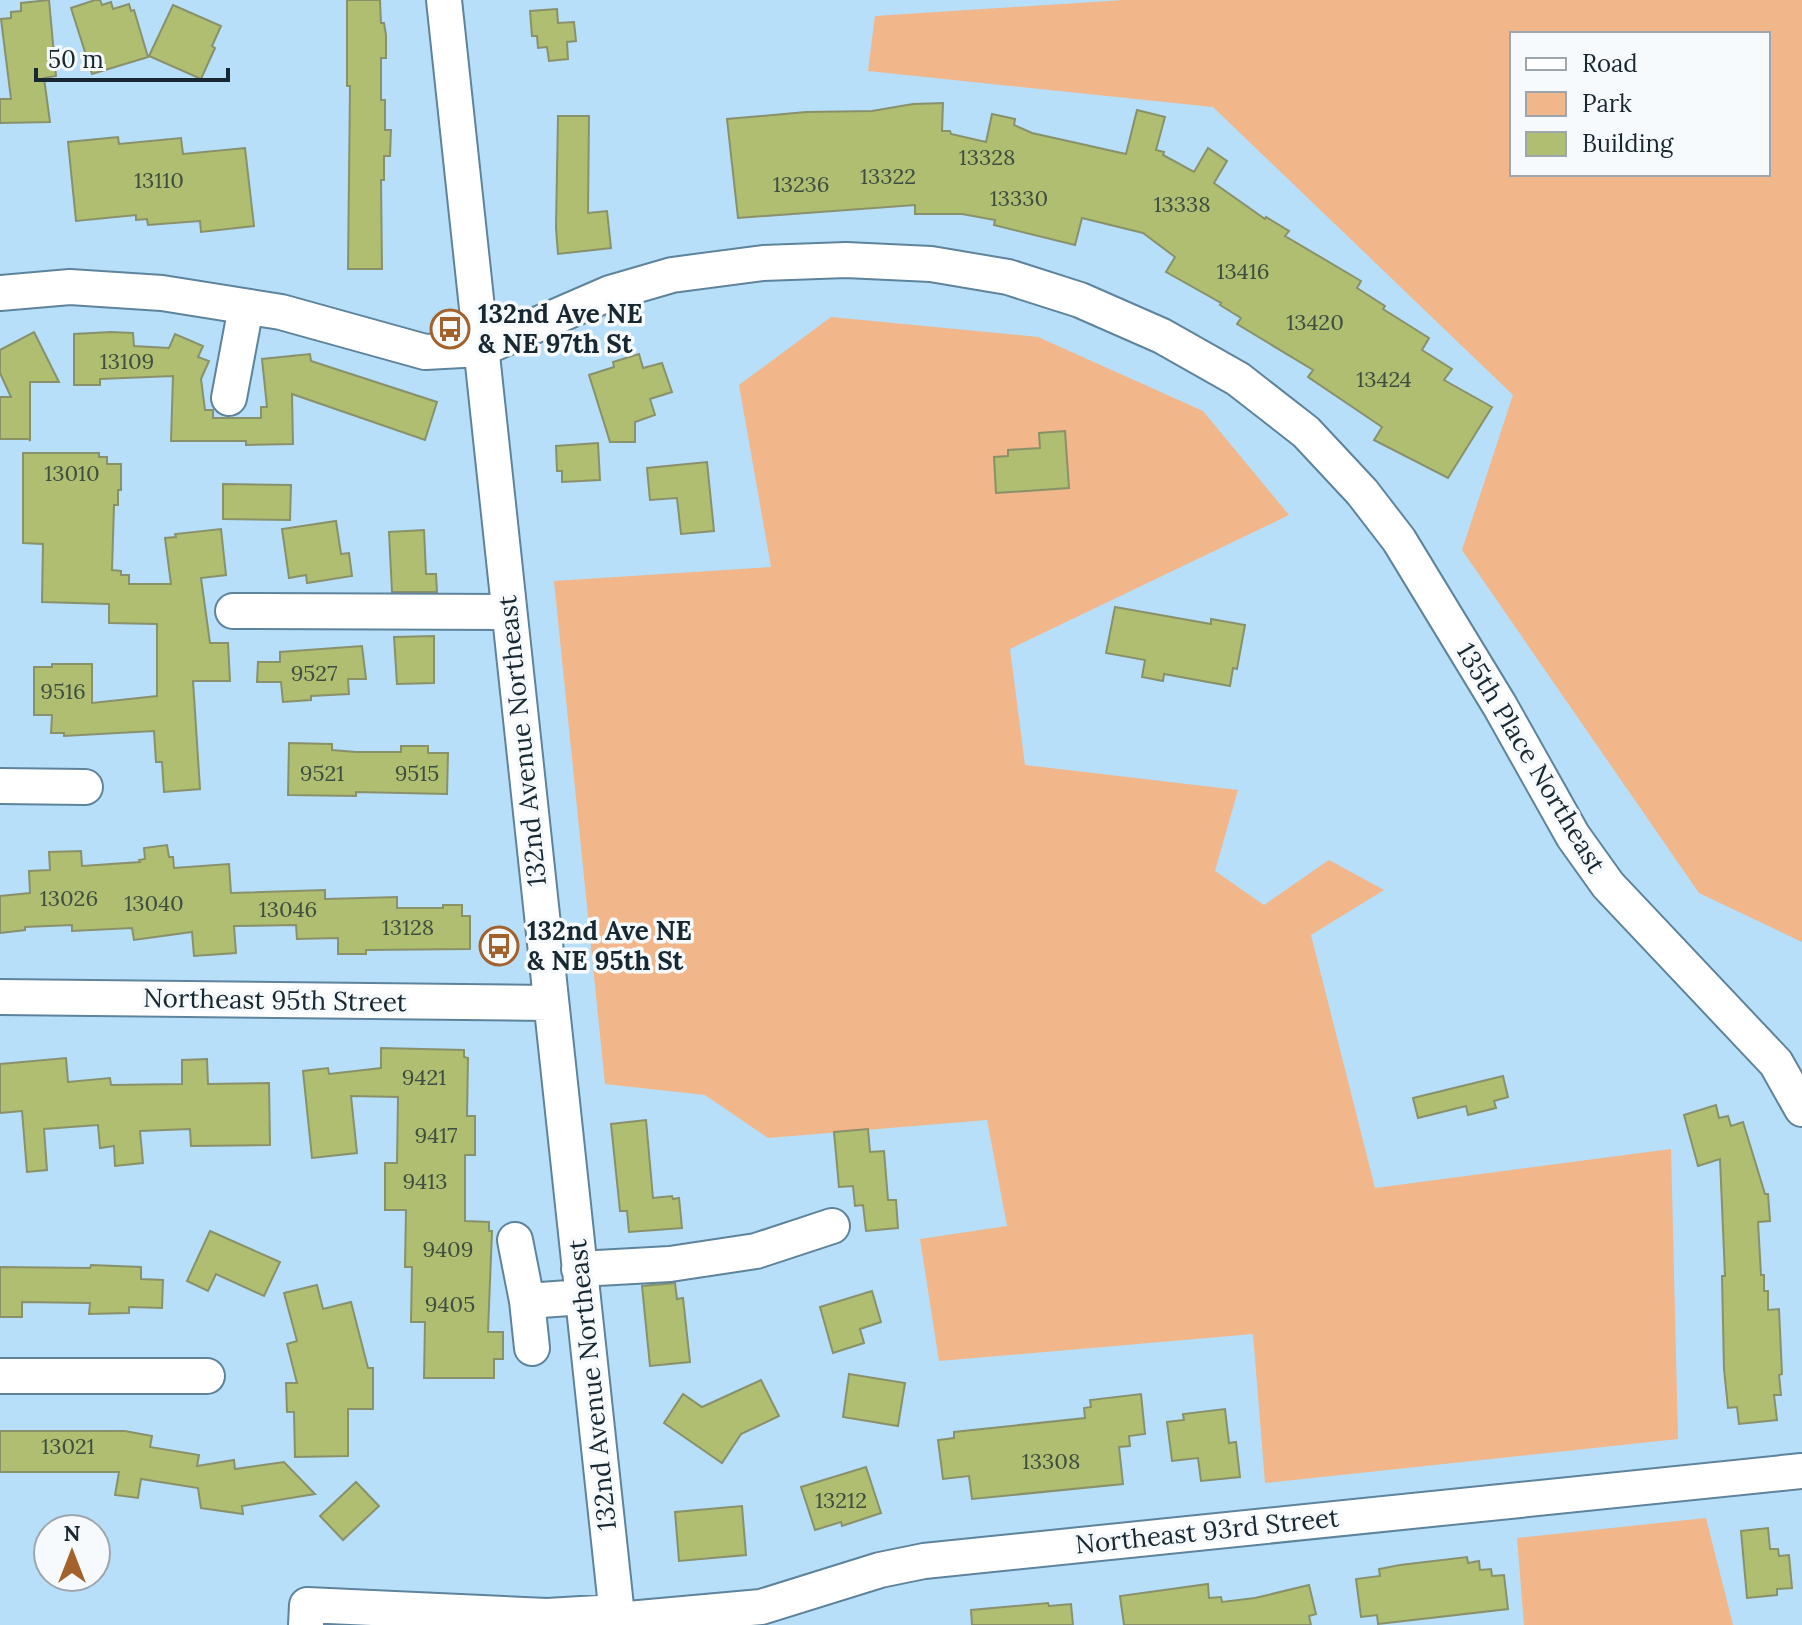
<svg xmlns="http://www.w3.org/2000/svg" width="1802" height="1625" font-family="Lora,serif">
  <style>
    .green { fill: #f1b689; fill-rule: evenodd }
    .building { fill: #afbe70; stroke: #89916b; stroke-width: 2 }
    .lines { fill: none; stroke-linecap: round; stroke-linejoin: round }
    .minor-casing { stroke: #5e839b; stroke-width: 38 }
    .minor { stroke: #fff; stroke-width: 34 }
    .labels { text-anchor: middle; stroke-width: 7; stroke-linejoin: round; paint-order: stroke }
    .number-label { font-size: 22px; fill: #3e4e42 }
    .poi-label { font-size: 26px; font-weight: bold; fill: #182832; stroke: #f6fafd; text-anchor: start }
    .street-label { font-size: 26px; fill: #182832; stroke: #f6fafd }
  </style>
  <rect width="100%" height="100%" fill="#b7dffa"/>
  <!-- green -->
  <path class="green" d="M1124 0H1802V942L1699 893 1462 550 1513 395 1213 107 868 71 875 16ZM1768 34V174H1512V34Z
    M831 317 1038 337 1203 411 1289 515 1010 649 1025 765 1238 790 1215 871 1264 905 1329 860 1384 890 1311 935 1375 1188 1671 1149 1678 1439 1265 1483 1253 1334 939 1361 920 1239 1007 1226 987 1120 768 1138 705 1095 605 1084 554 581 771 567 739 385Z
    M1706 1518 1733 1625H1524L1517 1538Z"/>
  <!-- building -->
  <path class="building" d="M49 0 56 76 44 78 50 122 0 123V99H11L1 19 11 18V12L21 11V3Z
    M95 0H100L102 5 111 2 113 9 129 4 131 11 134 10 148 57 92 74 71 8Z
    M347 0H380L381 23H384L386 35V58H381V100H385V130H391L390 156H384V180H381L382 269H348L350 86H347Z
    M173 5 221 26 212 46 215 48 201 79 149 56Z
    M557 9 558 23 574 22 576 41 567 42 568 59 549 61 547 47 538 48 537 36H532L530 11Z
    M943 103 942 131H950L951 134 986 142 992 114 1015 119 1014 125 1032 133 1126 154 1137 110 1165 117 1156 150 1164 152 1163 155 1194 172 1208 148 1227 161 1214 183 1265 219 1266 217 1289 231 1285 236 1361 281 1357 288 1385 306 1383 309 1429 338 1422 350 1452 369 1444 380 1492 407 1448 478 1374 440 1382 427 1308 377 1313 370 1237 324 1241 318 1220 305 1221 303 1166 272 1175 257 1143 233 1082 218 1075 245 994 225 995 220 962 214H915V205L738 218 727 119 806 112 872 111 913 104Z
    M558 116H589L588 213 607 211 611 248 558 254 556 228Z
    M118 137 119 144 181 138 183 154 245 148 254 226 201 232 200 221 148 225 147 219 136 220V215L76 221 68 142Z
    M34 332 59 382H30V441L29 439H0V397H11L0 373V350Z
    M111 332 133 333 134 346 169 348 175 334 203 346 198 357 209 361 201 379 205 410H213V418H261V407H267L262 359 310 354 311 361 437 402 425 440 292 394 293 444 246 445V441H171L173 376 100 379V385H74V334Z
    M639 354 643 368 662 363 672 392 650 399 655 415 635 422V442H610L589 375 614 367 613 362Z
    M1065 431 1069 488 996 493 994 457 1008 456V450L1040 448 1039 433Z
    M598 443 600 480 562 482V471H557L556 446Z
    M23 453H99V457H107V464H121V490H118V505H114L112 570 121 571V575H129V584H171L165 538 176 537 175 534 221 529 226 575 201 578 210 643H228L230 681H193L200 789 164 792 162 762H156L154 731 64 736V733H51L52 715H34V667H52V664H92V703L157 696V624L109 623V604L42 602 43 544 23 543Z
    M707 462 714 531 681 534 677 498 650 500 647 468Z
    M223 484 291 485 290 520 223 519Z
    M336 521 341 554 349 553 352 576 307 583 306 575 289 578 282 529Z
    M424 530 426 574H436L437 592H392L389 532Z
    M1115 607 1211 624V619L1245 625 1237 669 1233 668 1230 686 1164 674 1163 681 1142 677 1145 660 1106 653Z
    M434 636V683L397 684 394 637Z
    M362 646 366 679H348L349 694 311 696V700L283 702 281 682H257L258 662H280V652Z
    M289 743 332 744V750L356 752H401V746H428V753H448L447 794 356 792V796L288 795Z
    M167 845 169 857H173L174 868 229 864 231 893 325 890V899L397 897V908H443V905H462V916H470V949L366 950V954H338V938L297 939 296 925 234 926 236 953 194 956 192 932 134 940 132 928 72 931V925L25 927V930L0 933V896L30 893 29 871 50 870 49 852 81 851 82 866 140 862 139 860 145 859 144 848Z
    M381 1048 464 1050V1057L468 1058 467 1116H475V1155H465V1221L489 1222V1231H492L488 1332H503V1359H494V1378H424L425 1322H411L412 1267H405L406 1210H385V1163H397L398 1097 351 1096 357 1153 312 1158 303 1071 328 1068 329 1074 381 1068Z
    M66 1058 68 1082 110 1078 111 1085 182 1084V1060L207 1059 208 1084 269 1083 270 1145 191 1146 190 1129 140 1131 143 1163 115 1166 114 1146 100 1148 98 1125 44 1129 47 1170 27 1172 22 1111 0 1113V1064Z
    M1503 1076 1508 1097 1494 1101 1496 1108 1468 1115 1466 1106 1418 1118 1413 1098Z
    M1716 1105 1719 1118 1728 1116 1731 1126 1743 1122 1765 1194H1768L1770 1221 1758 1222 1761 1275H1764V1291H1768V1310L1779 1309 1782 1374 1779 1375 1781 1395H1774L1777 1420 1739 1424 1737 1407 1728 1408 1724 1369 1722 1276H1725L1720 1159 1698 1166 1684 1115Z
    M646 1120 653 1198 672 1196 673 1199 679 1198 682 1228 629 1232 627 1211H620L611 1124Z
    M868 1129 870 1152 884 1151 888 1200H896L898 1228 866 1231 863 1205 855 1206 853 1186 839 1187 834 1132Z
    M210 1231 280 1262 264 1296 216 1274 208 1291 187 1281Z
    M91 1265 141 1267V1279L163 1280 162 1308 129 1307V1313L89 1314 90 1303 22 1302V1317H0V1267L90 1268Z
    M675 1283 677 1299 683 1298 690 1362 650 1366 642 1286Z
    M317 1285 323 1309 351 1302 368 1368H373V1409H348V1456L295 1457 294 1412H287L286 1383H297L287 1344 297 1341 284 1293Z
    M872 1291 881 1322 860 1329 864 1343 833 1353 820 1307Z
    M849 1374 905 1383 898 1426 843 1417Z
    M761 1380 779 1416 741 1434 722 1463 664 1423 683 1394 702 1407Z
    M1141 1394 1145 1434 1129 1436 1130 1446 1119 1447 1123 1484 972 1499 969 1476 943 1479 938 1440 954 1438V1432L1085 1418 1084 1408 1091 1407 1090 1400Z
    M1225 1409 1229 1443 1236 1442 1240 1477 1201 1481 1198 1458 1172 1461 1167 1422 1184 1420 1183 1414Z
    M0 1431H125L152 1436 150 1447 199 1455 197 1466 234 1460 235 1469 284 1462 315 1494 242 1506 243 1514 201 1508 198 1488 141 1479 138 1498 115 1495 119 1472H0Z
    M866 1467 881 1513 842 1526 841 1522 815 1530 801 1487Z
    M356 1482 379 1506 343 1540 320 1516Z
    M742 1506 746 1555 679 1561 675 1512Z
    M1768 1528 1770 1549H1778L1779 1556 1789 1555 1792 1588 1777 1589V1595L1747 1598 1741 1531Z
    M1467 1557 1468 1563 1479 1561 1480 1570 1491 1569 1492 1576 1504 1575 1508 1609 1378 1624 1377 1615 1361 1617 1356 1579 1380 1576 1379 1569 1400 1565Z
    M1208 1584 1209 1598 1221 1597 1222 1602 1255 1598 1309 1585 1316 1614 1309 1616 1311 1625H1124L1120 1596Z
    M1048 1603 1049 1606 1071 1604 1073 1625H972L971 1610Z"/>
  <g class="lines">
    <!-- minor casing -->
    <g class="minor-casing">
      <path id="minor" d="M444 0 618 1625
        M0 293 70 287 162 293 281 312 425 352 481 349 610 293 672 275 763 263 846 260 931 264 1008 277 1080 300 1162 336 1238 379 1306 432 1362 492 1399 540 1500 706 1573 836 1608 885 1776 1063 1802 1109
        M229 398 246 307
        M233 611 508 612
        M0 786 85 787
        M0 997 550 1003
        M515 1240 527 1301 532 1348
        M579 1269 670 1264 756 1251 832 1226
        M527 1301 583 1297
        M0 1376H207
        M617 1620 761 1607 880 1570 924 1561 1802 1471
        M306 1625 307 1605 547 1616
        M548 1625 547 1616 616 1612"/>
    </g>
    <!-- minor -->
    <use href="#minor" class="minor"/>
  </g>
  <!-- icons -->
  <defs>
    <g id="bus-ring" transform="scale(2)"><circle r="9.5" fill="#f6fafd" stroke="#a3622c" stroke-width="1.5"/><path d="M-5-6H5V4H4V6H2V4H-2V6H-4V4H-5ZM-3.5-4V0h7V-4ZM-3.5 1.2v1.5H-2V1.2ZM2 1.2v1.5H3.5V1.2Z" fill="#a3622c"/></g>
  </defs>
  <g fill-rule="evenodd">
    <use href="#bus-ring" x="450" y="329"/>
    <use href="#bus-ring" x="499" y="946"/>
  </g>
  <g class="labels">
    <!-- number labels -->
    <g class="number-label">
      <text x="987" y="165">13328</text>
      <text x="888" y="184">13322</text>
      <text x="159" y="188">13110</text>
      <text x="801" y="192">13236</text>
      <text x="1019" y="206">13330</text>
      <text x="1182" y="212">13338</text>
      <text x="1243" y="279">13416</text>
      <text x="1315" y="330">13420</text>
      <text x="127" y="369">13109</text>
      <text x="1384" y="387">13424</text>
      <text x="72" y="481">13010</text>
      <text x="314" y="681">9527</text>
      <text x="63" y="699">9516</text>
      <text x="322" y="781">9521</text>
      <text x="417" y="781">9515</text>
      <text x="69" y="906">13026</text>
      <text x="154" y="911">13040</text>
      <text x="288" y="917">13046</text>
      <text x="408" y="935">13128</text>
      <text x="424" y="1085">9421</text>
      <text x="436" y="1143">9417</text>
      <text x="425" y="1189">9413</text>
      <text x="448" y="1257">9409</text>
      <text x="450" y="1312">9405</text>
      <text x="68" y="1454">13021</text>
      <text x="1051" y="1469">13308</text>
      <text x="841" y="1508">13212</text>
    </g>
    <!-- poi labels -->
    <g class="poi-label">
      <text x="478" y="323">132nd Ave NE<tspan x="478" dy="30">&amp; NE 97th St</tspan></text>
      <text x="527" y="940">132nd Ave NE<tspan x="527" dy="30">&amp; NE 95th St</tspan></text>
    </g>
    <!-- street labels -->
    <g class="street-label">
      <text transform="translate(522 741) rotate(-96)" y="9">132nd Avenue Northeast</text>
      <text transform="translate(1531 758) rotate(59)" y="9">135th Place Northeast</text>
      <text transform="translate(275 1000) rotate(1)" y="9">Northeast 95th Street</text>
      <text transform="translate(592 1385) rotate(-96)" y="9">132nd Avenue Northeast</text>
      <text transform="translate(1207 1531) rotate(-6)" y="9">Northeast 93rd Street</text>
    </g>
  </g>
  <!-- legend -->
  <rect x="1510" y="32" width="260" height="144" fill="#f6fafd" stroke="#9da6ac" stroke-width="2"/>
  <rect x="1526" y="58" width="40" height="12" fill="#ffffff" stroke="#9da6ac" stroke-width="2"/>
  <text x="1582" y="72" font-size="24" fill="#182832">Road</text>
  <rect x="1526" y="92" width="40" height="24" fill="#f1b689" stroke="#9da6ac" stroke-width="2"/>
  <text x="1582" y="112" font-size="24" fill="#182832">Park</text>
  <rect x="1526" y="132" width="40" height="24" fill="#afbe70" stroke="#9da6ac" stroke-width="2"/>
  <text x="1582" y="152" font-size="24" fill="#182832">Building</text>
  <!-- north arrow -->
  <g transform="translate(72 1553)"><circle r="38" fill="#f6fafd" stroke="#9da6ac" stroke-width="2"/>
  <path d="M0-6L14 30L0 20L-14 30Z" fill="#a3622c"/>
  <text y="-12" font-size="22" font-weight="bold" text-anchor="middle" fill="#182832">N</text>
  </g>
  <!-- scale -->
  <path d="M36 68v12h192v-12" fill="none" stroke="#182832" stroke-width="4"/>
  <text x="48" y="68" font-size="24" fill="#182832" stroke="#f6fafd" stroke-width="6" paint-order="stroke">50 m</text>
</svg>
